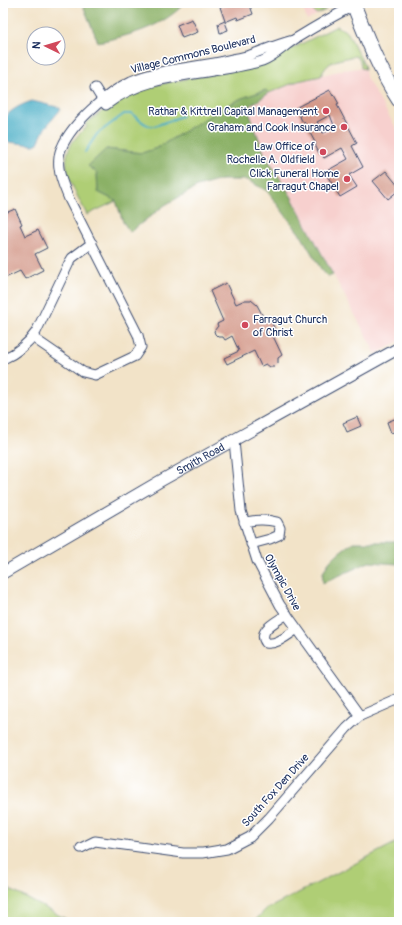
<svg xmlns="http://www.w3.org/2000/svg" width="402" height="925" font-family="Pangolin,sans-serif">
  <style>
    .built { fill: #f7d0ce }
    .green { fill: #afce75; stroke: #657e6a }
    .forest { fill: #8bb166; stroke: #537062 }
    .water { fill: #44acc4; stroke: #306e91 }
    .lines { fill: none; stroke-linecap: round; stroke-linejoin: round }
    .stream { stroke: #44acc4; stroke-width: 2 }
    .building { fill: #d49a8a; fill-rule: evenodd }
    .minor-casing { stroke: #3b4a6e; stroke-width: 11 }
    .tertiary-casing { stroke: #3b4a6e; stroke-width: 13 }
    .primary-casing { stroke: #3b4a6e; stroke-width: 16 }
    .minor { stroke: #fff; stroke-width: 9 }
    .tertiary { stroke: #fff; stroke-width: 11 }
    .primary { stroke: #fff; stroke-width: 14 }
    .poi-dot { fill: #d1495b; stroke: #fff; stroke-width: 1.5 }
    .labels { text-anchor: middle; stroke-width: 3; stroke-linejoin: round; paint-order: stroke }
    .street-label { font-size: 11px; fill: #1b2f5e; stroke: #fff }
    .poi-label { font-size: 11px; fill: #1b2f5e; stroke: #fff; text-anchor: end }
  </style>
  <rect width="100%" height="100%" fill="#fff"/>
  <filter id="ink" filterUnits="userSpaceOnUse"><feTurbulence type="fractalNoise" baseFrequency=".025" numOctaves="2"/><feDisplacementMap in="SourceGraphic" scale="8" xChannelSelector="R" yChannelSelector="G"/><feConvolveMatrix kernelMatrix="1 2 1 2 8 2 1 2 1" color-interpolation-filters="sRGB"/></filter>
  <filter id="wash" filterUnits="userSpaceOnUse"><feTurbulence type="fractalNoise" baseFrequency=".012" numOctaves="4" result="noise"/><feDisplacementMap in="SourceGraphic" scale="16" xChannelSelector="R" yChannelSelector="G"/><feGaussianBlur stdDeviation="0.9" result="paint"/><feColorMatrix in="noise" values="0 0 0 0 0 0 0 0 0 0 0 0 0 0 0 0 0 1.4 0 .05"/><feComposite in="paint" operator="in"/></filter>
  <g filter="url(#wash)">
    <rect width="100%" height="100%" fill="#f2e3c8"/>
    <!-- built -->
    <path class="built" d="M301 3H321L323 8 328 9 307 20Z
      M359 68 365 69 366 77 399 133V341L376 354 291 196 264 153 249 112 251 105 269 93 298 81 343 70Z"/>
    <!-- green -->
    <path class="green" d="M310 3H320L322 8 326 10 317 14 314 12Z
      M337 26 347 32 349 35 364 65 365 69 361 68C361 63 360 60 356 56 339 60 328 59 321 76L298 81 269 93 266 90 242 98 226 106 157 148 142 153 106 149 97 173 98 192 116 201 87 215C71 182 50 156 87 127L85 124 119 99 142 88 263 63Z
      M399 841V922H254L265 910Z
      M3 886 72 922H3Z"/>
    <!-- forest -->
    <path class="forest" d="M82 3H182V6C160 28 128 36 98 42Z
      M266 90 269 93 251 105 249 112 264 153 291 196 333 275 328 277 321 269 302 237 267 191 247 180H221L197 187 165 205 130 232 123 222 116 201 98 192 97 173 88 166 106 149 142 153 157 148 226 106 242 98Z
      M353 542H399V564L369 562 323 583C323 580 322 576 323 573 328 559 342 550 353 542Z"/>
    <!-- water -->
    <path class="water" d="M32 101 57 107 61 109 45 128 38 143 34 145 8 142 4 138 3 119C12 109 20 105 32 101Z"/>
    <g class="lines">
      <!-- stream -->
      <path class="stream" d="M85 152 97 134 124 114H132C139 119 146 127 155 126L182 116"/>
    </g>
    <g id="blocks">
      <!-- building -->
      <path class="building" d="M231 3H249L253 14 238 20 237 17 225 22 228 30 220 33 218 24 225 21 220 7Z
        M192 19 198 32 182 38 177 25Z
        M330 90 333 96 334 95 339 104 337 105 357 143 352 146 363 167 349 175 357 187 340 197 325 172 348 159 342 148 324 158 321 152 319 153 315 145 316 144 304 122H303L301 119 297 107ZM330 115 335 128 323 133 317 122Z
        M386 171 399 187V190L388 199 373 181Z
        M15 209 22 224 20 225 25 236 38 230 47 248 35 254 43 270 25 279 20 271 3 279V214Z
        M226 283 236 304 245 300H251L257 305 265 320 269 317 276 332 272 334 282 355 278 358V363L274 367H270L266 364 261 366 254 351 227 364 224 358 239 351 232 336 225 340 223 337H218L215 334 214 331 218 326 217 324 223 321 210 291Z
        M357 417 361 426 347 432 343 423Z
        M397 418 399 430 391 433 387 422Z"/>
    </g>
  </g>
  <g filter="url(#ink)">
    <use href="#blocks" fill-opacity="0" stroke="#3b4a6e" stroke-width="1"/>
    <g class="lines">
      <!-- minor casing -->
      <g class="minor-casing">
        <path id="minor" d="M95 88 105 104
          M106 105C150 70 211 77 262 61 275 56 284 46 295 39 316 26 337 14 359 3
          M32 337 83 372 95 375 135 356 141 347 138 335 69 199C65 189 60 179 59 168 58 162 59 152 62 147 72 123 108 92 131 81 159 69 191 68 220 62 230 59 240 58 250 55 264 50 278 44 293 40
          M3 359C17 353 27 345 36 332L69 263 72 258 92 243
          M234 441 241 511 257 561 280 605 360 716
          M244 522C256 520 265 519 277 522L280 528 279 535 270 539 251 544
          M287 614C278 621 256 630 266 643 277 645 288 635 297 629
          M81 848 95 841 183 853H203L227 849 250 837 269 818 347 728 360 716 399 699"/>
      </g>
      <!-- tertiary casing -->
      <g class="tertiary-casing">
        <g id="tertiary">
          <path id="s1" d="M3 573 162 480 399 348"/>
        </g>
      </g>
      <!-- primary casing -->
      <g class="primary-casing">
        <path id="primary" d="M353 3C366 36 379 70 399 100"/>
      </g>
      <!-- minor -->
      <use href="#minor" class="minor"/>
      <!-- tertiary -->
      <use href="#tertiary" class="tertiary"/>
      <!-- primary -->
      <use href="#primary" class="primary"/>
    </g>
  </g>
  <!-- markers -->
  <g class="poi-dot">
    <circle cx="326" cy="111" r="4"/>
    <circle cx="344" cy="127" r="4"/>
    <circle cx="323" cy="152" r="4"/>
    <circle cx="347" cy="179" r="4"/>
    <circle cx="245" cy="325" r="4"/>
  </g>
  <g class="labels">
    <!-- street labels -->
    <g class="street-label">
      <text transform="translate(193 54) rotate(-14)" y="4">Village Commons Boulevard</text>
      <text dy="4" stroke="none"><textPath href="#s1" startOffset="228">Smith Road</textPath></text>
      <text transform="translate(283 582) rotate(61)" y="4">Olympic Drive</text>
      <text transform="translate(275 790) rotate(-48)" y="4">South Fox Den Drive</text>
    </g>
    <!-- poi labels -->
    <g class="poi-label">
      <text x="318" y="115">Rathar &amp; Kittrell Capital Management</text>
      <text x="336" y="131">Graham and Cook Insurance</text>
      <text x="315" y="150">Law Office of<tspan x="315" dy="13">Rochelle A. Oldfield</tspan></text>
      <text x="339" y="177">Click Funeral Home<tspan x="339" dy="13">Farragut Chapel</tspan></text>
      <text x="253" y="323" text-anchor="start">Farragut Church<tspan x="253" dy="13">of Christ</tspan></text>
    </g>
  </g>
  <!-- margin -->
  <rect width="402" height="925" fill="none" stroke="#fff" stroke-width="16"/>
  <!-- north arrow -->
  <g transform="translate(46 46) rotate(275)"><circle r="19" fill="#ffffff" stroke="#a4acbf"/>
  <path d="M0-3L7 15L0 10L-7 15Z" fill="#d1495b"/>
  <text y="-6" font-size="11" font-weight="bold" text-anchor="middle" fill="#1b2f5e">N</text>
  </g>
</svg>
